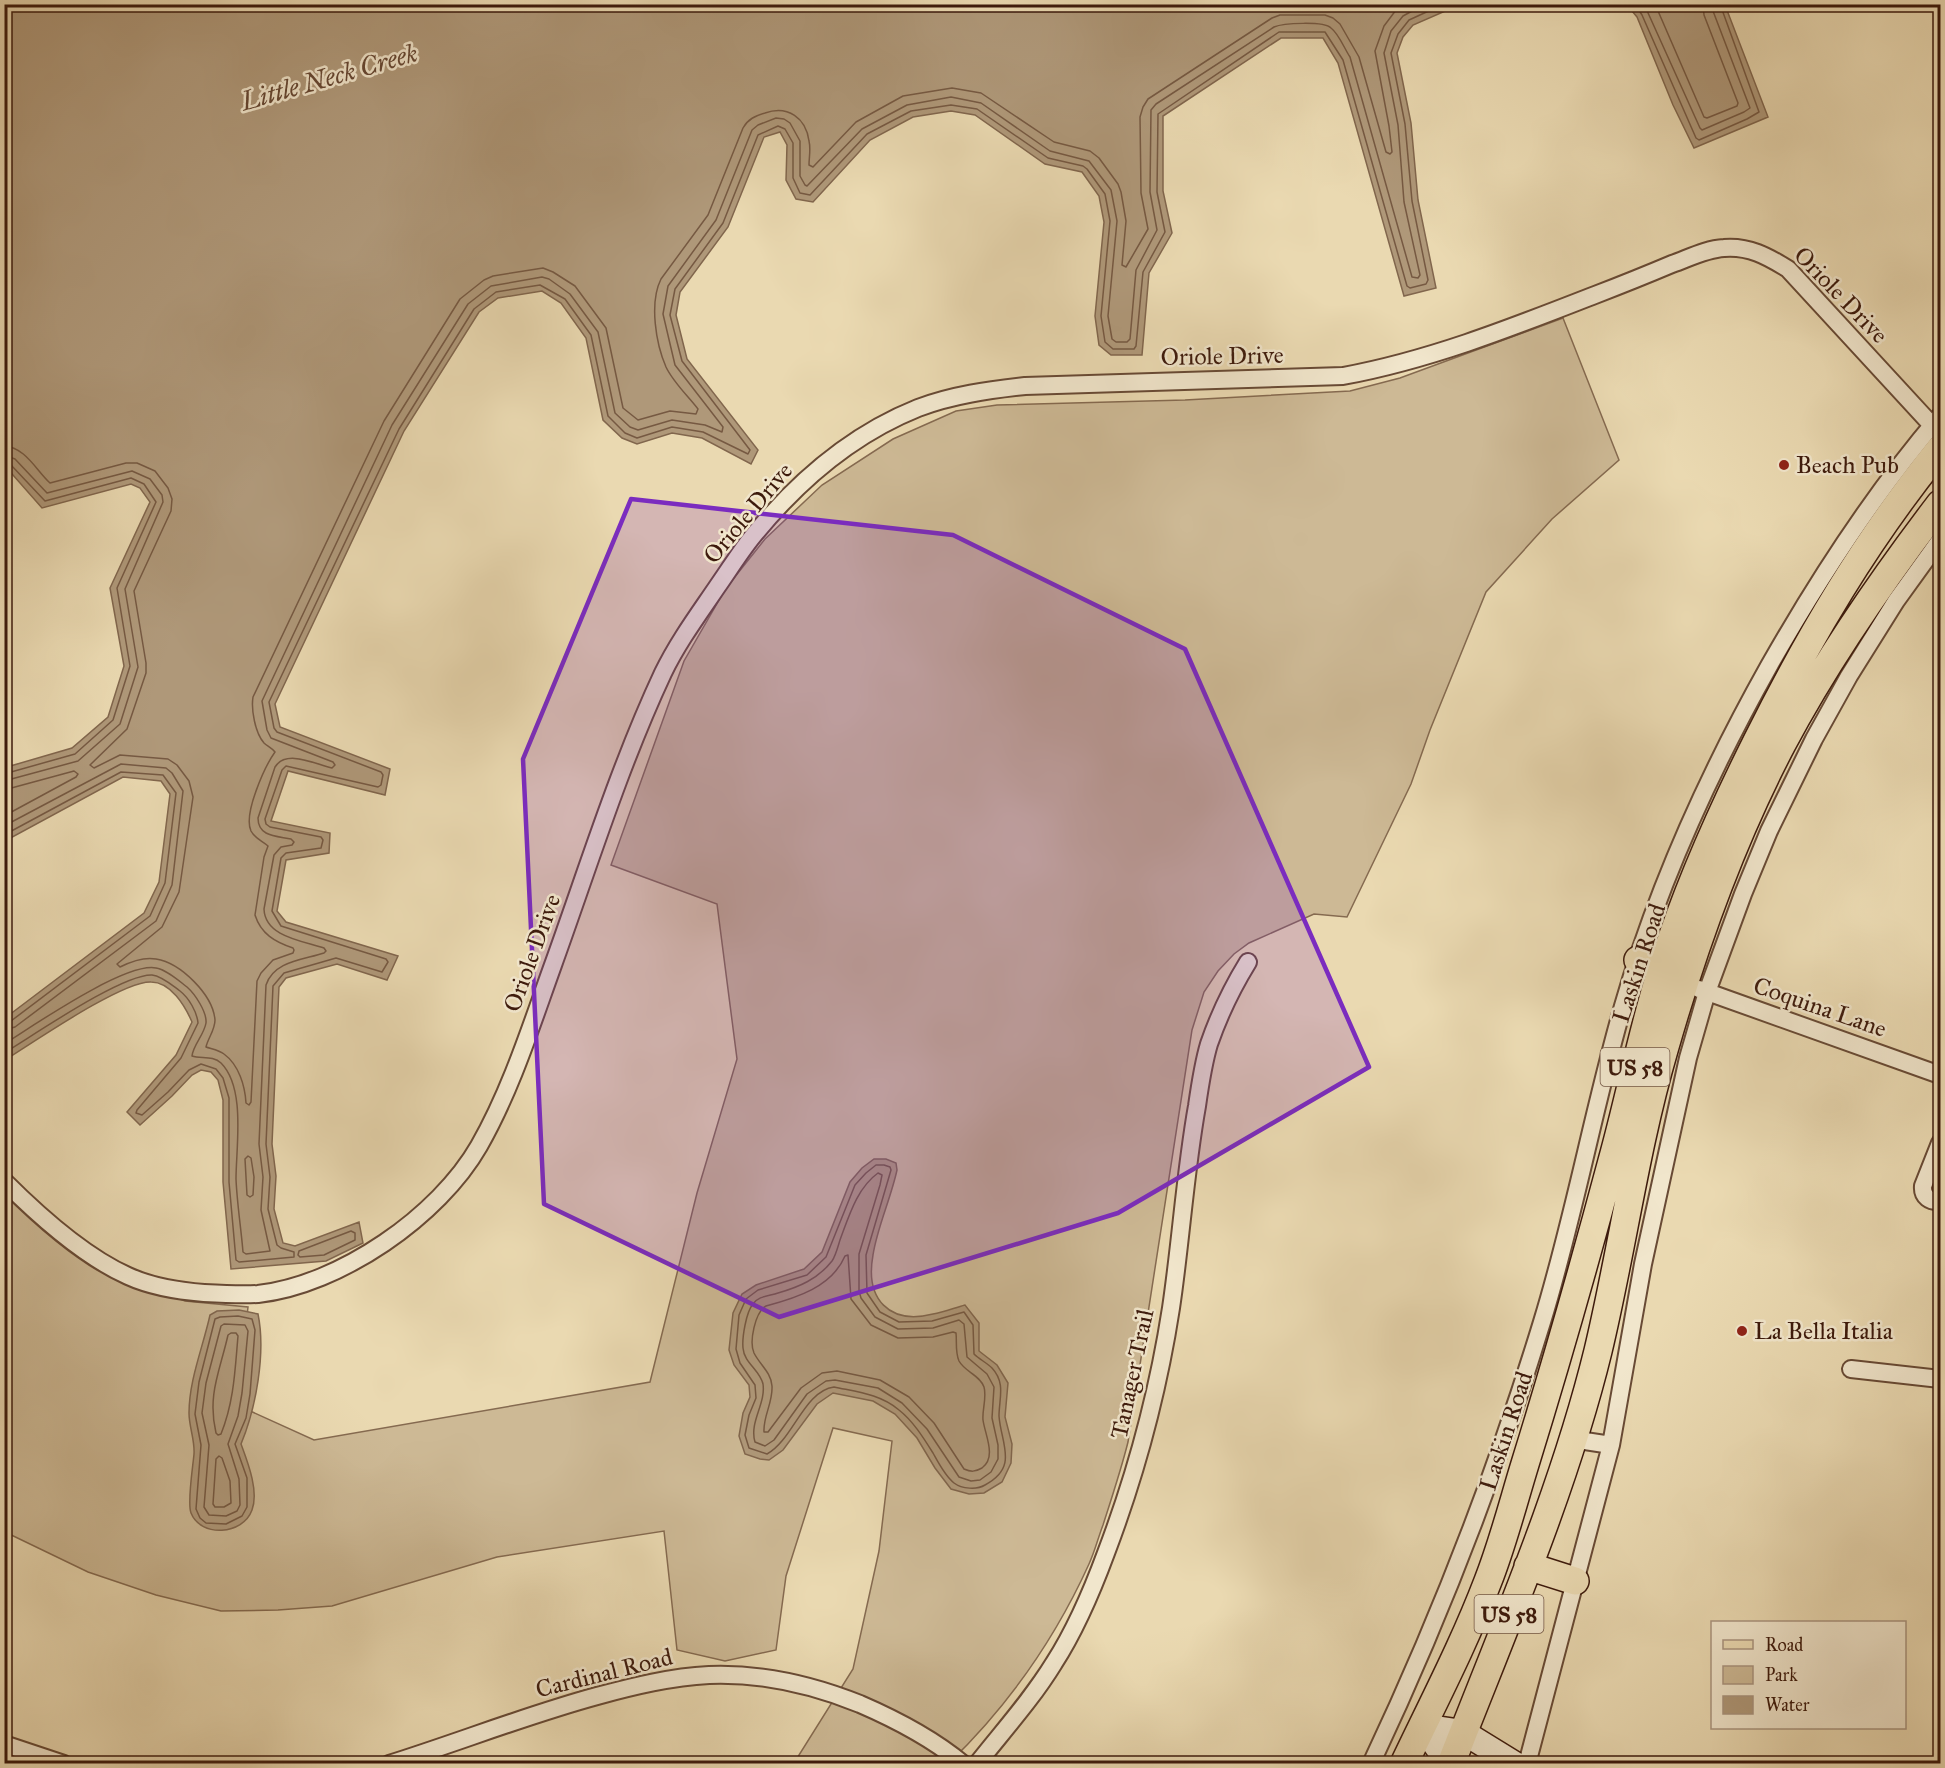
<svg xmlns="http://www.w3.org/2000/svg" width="1945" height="1768" font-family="'IM FELL Great Primer',serif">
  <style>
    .green { fill: #cdb995; stroke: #856a50; stroke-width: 1.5 }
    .water { fill: #af9879; stroke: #81664d; stroke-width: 1.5 }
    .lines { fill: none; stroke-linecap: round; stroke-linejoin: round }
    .shore { stroke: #765942; stroke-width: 1.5 }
    .street-casing { stroke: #684a35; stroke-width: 20 }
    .secondary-casing { stroke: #3d1a0c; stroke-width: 27 }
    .primary-casing { stroke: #3d1a0c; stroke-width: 30 }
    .street { stroke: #f1e6cc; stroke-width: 16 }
    .secondary { stroke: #f1e6cc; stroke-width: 24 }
    .primary { stroke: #ead9b1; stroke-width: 27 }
    .marked { fill: #7b2cbf; fill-opacity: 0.2; stroke: #7b2cbf; stroke-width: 4.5; stroke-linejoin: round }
    .poi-dot { fill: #8f2418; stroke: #f1e6cc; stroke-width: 2 }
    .labels { text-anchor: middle; stroke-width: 5; stroke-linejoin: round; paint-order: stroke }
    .shield { fill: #f1e6cc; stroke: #735746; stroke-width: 1.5 }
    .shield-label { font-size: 22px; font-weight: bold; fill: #3d1a0c }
    .street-label { font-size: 24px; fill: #3d1a0c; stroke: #f1e6cc }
    .poi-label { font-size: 24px; fill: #3d1a0c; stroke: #f1e6cc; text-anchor: start }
    .water-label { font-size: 26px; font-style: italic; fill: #654632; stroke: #f1e6cc }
  </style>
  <rect width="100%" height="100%" fill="#ead9b1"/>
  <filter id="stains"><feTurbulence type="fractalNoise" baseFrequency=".00333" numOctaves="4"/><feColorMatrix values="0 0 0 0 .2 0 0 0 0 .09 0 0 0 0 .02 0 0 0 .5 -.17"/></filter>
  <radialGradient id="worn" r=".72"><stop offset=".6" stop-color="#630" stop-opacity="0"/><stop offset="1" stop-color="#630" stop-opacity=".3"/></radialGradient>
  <!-- green -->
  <path class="green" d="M1563 318 1619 460 1552 519 1486 592 1430 730 1411 784 1347 917 1314 914 1249 943 1234 954 1218 971 1204 992 1192 1030 1128 1442C1121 1470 1112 1497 1103 1525 1098 1538 1095 1551 1089 1564 1055 1639 1008 1706 949 1763H794L853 1669 879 1551 892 1441 833 1428 786 1576 776 1650 725 1661 677 1650 664 1531 497 1557 332 1606 278 1610 221 1611 156 1595 88 1572 5 1532 4 1186 104 1270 185 1301 248 1307 237 1405 314 1440 650 1382 697 1193 737 1059 717 904 611 865 684 661 726 588 765 539 822 485 893 439 956 411 997 405 1185 400 1350 391 1400 378Z"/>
  <!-- water -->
  <path class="water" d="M5 4 1459 5 1413 25 1403 37 1397 53 1411 123 1418 200 1436 288 1404 296 1338 63 1323 38H1281L1163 116V191L1172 233 1149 273 1142 355H1111L1099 345 1095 316 1104 222 1099 196 1082 172 1045 164 975 115 951 111 913 117 870 140 813 202 796 199 786 180 787 145 780 132 764 137 728 227 680 292 676 315 687 359 758 450 751 464 702 438 672 433 637 444 622 438 603 420 586 338 561 303 542 291 498 298 479 312 404 431 275 704 280 727 390 769 385 795 288 771 271 821 330 833 329 853 286 860 277 911 286 922 398 956 387 980 337 964 286 978 279 987 272 1144 276 1176 274 1209 283 1243 295 1246 359 1222 363 1243 326 1261 231 1269 223 1182V1100L218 1080 211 1072 201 1070 192 1075 172 1096 140 1125 127 1112 176 1055 192 1022C185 1006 171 982 151 982 122 981 34 1042 5 1060V1018L144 913 159 882 170 794 161 781 123 777 5 841 4 773 7 767 72 748 108 717 124 666 110 588 150 502 140 488 131 484 42 508 5 466Z
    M1627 5H1725L1768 117 1694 148 1673 105 1637 17Z
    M874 1159H886L896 1163 897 1170C891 1198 877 1228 873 1255 865 1299 889 1325 933 1314 944 1312 954 1308 965 1305L979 1323V1351L997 1365 1008 1383 1005 1417 1012 1444 1011 1463 1002 1482 984 1493 969 1494 951 1489 935 1468 917 1438 895 1414 873 1401 833 1393 817 1404 783 1450 769 1460 760 1459 745 1454 739 1436 743 1413 750 1397 749 1385 734 1365 729 1350 733 1313 742 1294 756 1285 804 1269 822 1252 850 1182 862 1168Z
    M239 1310 258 1314C266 1353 256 1408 241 1444 248 1463 259 1491 252 1510 243 1535 201 1538 191 1513 187 1503 193 1466 194 1454 195 1440 189 1427 189 1413 189 1380 203 1347 210 1315L217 1311Z"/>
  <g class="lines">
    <!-- shore -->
    <path class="shore" d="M1635 4 1642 15 1696 138 1699 140 1747 119 1759 112 1720 4
      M1644 4 1700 128 1702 130 1744 112 1750 108 1713 11 1712 4
      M1655 4 1704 117 1707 118 1737 106 1738 103 1704 15 1703 4
      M4 446C25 447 36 470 50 483L126 463H137L155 471 168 488 172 499 171 511 134 591 146 663V673L127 729 90 765 94 768 120 755 168 759 177 765 189 781 193 797 179 892 162 927 117 964 120 967C130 962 145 957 156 959 181 963 213 995 215 1020 215 1030 208 1038 206 1047 212 1049 219 1050 224 1054 239 1065 245 1086 246 1103L249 1105 251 1102 257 981 261 973 273 960 293 953 294 950 293 948C275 942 261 934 255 915L264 857 268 846C263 841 255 839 251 831 243 814 265 766 275 752 272 748 267 746 264 743 255 733 251 709 253 697L384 421 460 299 484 280 493 276 543 268 553 272 575 286 606 328 623 408 638 420 670 411 696 414 698 409C688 396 673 382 666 367 656 344 649 303 661 279L708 215 743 128C748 119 755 116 765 113 788 105 806 118 809 141 811 149 809 157 809 165L813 167 856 122 903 96 952 88 981 93 1054 142 1090 151 1099 158 1118 184 1121 192 1126 221 1122 265 1126 267 1148 229 1141 193 1140 117 1143 107 1148 99 1272 18 1280 15H1325L1333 18 1340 24 1359 57 1386 152 1390 154 1392 152 1389 126 1375 51 1384 26 1396 10 1403 4
      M4 455 15 459 47 493 132 471 150 479 162 495 163 502 125 589 138 667 120 724 78 761 4 781
      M4 463 11 465 45 501 131 478 144 484 156 502 117 588 130 666 113 720 75 754 4 774
      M4 790 74 771 78 774 76 777 4 816
      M4 826 121 764 166 768 172 773 183 791 172 885 156 921 15 1027 4 1030
      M4 835 121 772 163 775 176 793 165 883 150 916 11 1021 4 1023
      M4 1044C33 1026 125 962 156 968 167 970 178 980 187 987 195 994 207 1012 206 1023 204 1035 193 1045 192 1056 201 1059 213 1055 221 1063 246 1088 236 1147 236 1179 237 1203 241 1228 243 1252L246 1254 270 1251 261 1210 263 1177 259 1144 266 985C274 961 303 960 324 953L326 951 324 948C303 941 265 937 264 909L274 855 281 847 292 845 294 842 291 839C277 836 258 837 258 818L275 767C286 749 315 764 332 768L335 765 333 762 271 738 267 730 262 701 392 425 468 304 491 286 542 277 549 279 570 294 598 332 615 413 630 427 638 430 672 420 705 425 722 432 723 427 675 365 663 314 668 286 716 220 752 130 758 125 776 118 784 119 790 123 800 141V176L805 185 807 186 862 129 907 105 951 97 981 103 1050 151 1089 161 1111 190 1117 221 1108 316 1112 339 1116 342H1127L1130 339 1136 270 1157 230 1150 192 1151 110 1156 104 1274 27C1283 23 1324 21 1331 28 1339 34 1344 48 1350 57L1412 277 1418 278 1420 275 1404 202 1398 125 1384 53 1391 31 1403 16 1425 4
      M4 1053C34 1035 122 974 152 975 162 976 173 986 180 991 189 998 197 1012 198 1023L181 1058 137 1110 136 1113 142 1115 168 1092 189 1070 201 1064 216 1069 223 1078 229 1098V1182L236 1260 239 1262 294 1257V1252L281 1248 277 1245 268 1209 270 1177 266 1144 273 986 284 973 336 958 382 972 388 962 386 959 281 926 272 911 281 858 286 853 321 848 323 840 321 837 270 827 266 824 265 819 282 770 286 766 378 787 381 785 383 775 381 772 277 732 274 728 269 702 399 429 474 309 496 292 540 285 565 299 591 335 608 416 625 433 637 438 672 427 703 432 748 454 750 450 682 361 670 315 675 289 723 223 758 135 778 126 785 129 793 143V178L800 193 810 195 867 134 911 111 951 105 977 109 1048 158 1083 166 1087 169 1105 194 1110 221 1101 316 1105 342 1113 349H1134L1136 346 1143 272 1165 232 1157 192 1158 114 1279 32H1325L1343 60 1407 286 1410 288 1426 284 1428 280 1412 201 1405 124 1391 53 1398 34 1409 20 1444 4
      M248 1156 251 1158 254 1177 253 1195 250 1197 247 1195 245 1159Z
      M876 1165H884L890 1167 891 1170 866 1255 867 1293 880 1312 899 1322 932 1321 964 1312 973 1325 974 1354C979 1359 987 1363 992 1368 1006 1383 999 1399 999 1416 1001 1444 1019 1467 985 1485 977 1490 962 1489 954 1483 945 1476 938 1462 933 1453 923 1437 913 1421 899 1410 880 1394 857 1392 834 1387 804 1391 793 1440 767 1454L749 1448 745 1435 749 1415 756 1398 755 1385 740 1363 736 1349 739 1315 746 1299 758 1290 807 1275 826 1257 855 1185 866 1173Z
      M878 1173 882 1175 880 1185 859 1254V1291L861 1298 875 1317 898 1329 933 1328 959 1320 964 1324 967 1357 987 1374 994 1387 992 1418 998 1445V1459L991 1472 980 1480 971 1481 959 1477 927 1429 902 1403 878 1388 835 1380 826 1381 807 1394 774 1440 765 1446 755 1442C749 1422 766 1404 763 1384 760 1370 744 1363 743 1348 742 1338 746 1312 753 1304 758 1296 769 1296 778 1293 799 1287 818 1279 832 1261 836 1255 838 1246 840 1240 849 1216 857 1188 878 1173Z
      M351 1231 355 1233V1240L324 1255 300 1257 298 1255 299 1251Z
      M848 1255 851 1299 871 1325 898 1338 933 1337 953 1332 956 1333C957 1342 955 1352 959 1361 965 1372 980 1375 984 1387 987 1397 982 1410 983 1420 985 1435 997 1457 982 1468 975 1472 971 1472 964 1469L934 1423 909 1397 880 1380 837 1371 822 1373 801 1388 768 1432H764C763 1416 773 1403 772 1386 771 1372 760 1365 754 1353 749 1342 755 1312 766 1306 796 1298 832 1287 845 1256Z
      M238 1316 252 1319 255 1330 250 1394 246 1418 235 1444 247 1478V1507L242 1516 226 1524 206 1523 200 1518 196 1509 201 1445 195 1414 199 1382 215 1319 220 1317Z
      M224 1324 245 1325 248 1331 242 1393 238 1416 228 1444 239 1479 240 1505 237 1511 226 1516 209 1515 204 1507 209 1445 202 1413 206 1383 221 1326Z
      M231 1333H236L238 1336C235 1370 234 1402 221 1434L218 1435 216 1433C207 1395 220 1371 228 1335Z
      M219 1456 222 1458 230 1481 231 1503 224 1507H215L213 1504 216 1459Z"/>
    <!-- street casing -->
    <g class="street-casing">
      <path id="street" d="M1699 989 1940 1075
        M1940 1143 1923 1186C1922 1197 1930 1202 1940 1201
        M4 1181C39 1216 83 1256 128 1276 152 1287 178 1291 204 1293 222 1294 241 1295 258 1294 340 1285 439 1216 479 1146 511 1090 531 1026 553 965 588 868 619 767 663 673 678 642 698 615 717 587 729 570 740 552 753 536 797 482 853 434 918 408 952 395 989 390 1025 386L1343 376C1430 360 1513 327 1595 295 1621 285 1646 275 1672 264 1689 258 1706 249 1724 248 1749 246 1767 256 1788 269L1940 434
        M1851 1369 1940 1379
        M1572 1439 1611 1445
        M4 1744 64 1764
        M389 1764C459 1742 527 1715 597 1696 634 1686 671 1677 709 1675 761 1673 813 1685 860 1704 897 1720 932 1738 963 1764
        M977 1764C1003 1731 1032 1699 1054 1663 1076 1629 1092 1591 1106 1553 1136 1474 1158 1392 1171 1308 1181 1241 1185 1173 1197 1106 1200 1085 1203 1064 1209 1044 1219 1015 1232 988 1248 962
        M1371 1764C1439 1620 1496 1473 1542 1322 1574 1218 1593 1110 1623 1006 1657 887 1709 773 1769 666 1819 578 1874 493 1940 416
        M1527 1764 1611 1445 1643 1264 1688 1058 1707 992 1743 894 1769 831 1814 739 1849 676 1896 601 1940 540"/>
    </g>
    <!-- secondary casing -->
    <g class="secondary-casing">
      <path id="secondary" d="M1422 1726 1463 1732 1515 1764
        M1422 1726 1449 1764"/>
    </g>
    <!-- primary casing -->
    <g class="primary-casing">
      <path id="primary" d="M1638 960 1662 966
        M1528 1566 1575 1581
        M1404 1764C1433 1703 1464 1644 1488 1581 1503 1543 1513 1503 1525 1464 1556 1364 1585 1262 1612 1161 1631 1093 1643 1025 1665 959 1689 884 1722 811 1757 741 1809 637 1866 540 1940 449
        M1451 1764C1503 1630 1564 1490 1598 1351 1622 1251 1635 1149 1664 1050 1694 945 1731 841 1782 744 1827 659 1882 580 1940 504"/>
    </g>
    <!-- street -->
    <use href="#street" class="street"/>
    <!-- secondary -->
    <use href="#secondary" class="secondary"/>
    <!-- primary -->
    <use href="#primary" class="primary"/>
  </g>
  <!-- marked area -->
  <path class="marked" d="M631 499 953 535 1185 649 1369 1067 1118 1213 779 1317 544 1204 523 759Z"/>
  <!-- markers -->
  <g class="poi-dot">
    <circle cx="1784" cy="465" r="6"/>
    <circle cx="1742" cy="1331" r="6"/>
  </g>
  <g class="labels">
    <!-- shield labels -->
    <g class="shield">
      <rect x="1600.5" y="1048" width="69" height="38" rx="4.5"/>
      <rect x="1474.5" y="1595" width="69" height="38" rx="4.5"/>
    </g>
    <g class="shield-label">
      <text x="1635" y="1075">US 58</text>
      <text x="1509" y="1622">US 58</text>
    </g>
    <!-- street labels -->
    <g class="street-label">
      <text transform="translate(1841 295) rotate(46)" y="8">Oriole Drive</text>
      <text transform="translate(1222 356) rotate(-1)" y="8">Oriole Drive</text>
      <text transform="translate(748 513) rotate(-50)" y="8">Oriole Drive</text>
      <text transform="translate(532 953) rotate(-70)" y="8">Oriole Drive</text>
      <text transform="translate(1639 963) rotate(-72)" y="8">Laskin Road</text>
      <text transform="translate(1820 1007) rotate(19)" y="8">Coquina Lane</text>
      <text transform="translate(1132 1374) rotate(-78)" y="8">Tanager Trail</text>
      <text transform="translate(1506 1431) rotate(-72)" y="8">Laskin Road</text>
      <text transform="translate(604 1673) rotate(-14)" y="8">Cardinal Road</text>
    </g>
    <!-- poi labels -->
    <g class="poi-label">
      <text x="1796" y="473">Beach Pub</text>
      <text x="1754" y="1339">La Bella Italia</text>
    </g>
    <!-- water labels -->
    <g class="water-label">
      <text transform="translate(329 77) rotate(-16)" y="9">Little Neck Creek</text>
    </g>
  </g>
  <!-- margin -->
  <rect width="1945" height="1768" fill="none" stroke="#ead9b1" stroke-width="24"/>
  <rect x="6" y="6" width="1933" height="1756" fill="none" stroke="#3d1a0c" stroke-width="3"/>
  <rect x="12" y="12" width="1921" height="1744" fill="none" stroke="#3d1a0c" stroke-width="1.5"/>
  <!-- legend -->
  <rect x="1711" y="1621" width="195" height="108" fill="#f1e6cc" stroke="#a9947f" stroke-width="1.5"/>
  <rect x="1723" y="1640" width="30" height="9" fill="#ead9b1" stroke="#a9947f" stroke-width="1.5"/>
  <text x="1765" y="1651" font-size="18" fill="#3d1a0c">Road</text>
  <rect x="1723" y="1666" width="30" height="18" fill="#cdb995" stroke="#a9947f" stroke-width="1.5"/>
  <text x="1765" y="1681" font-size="18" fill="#3d1a0c">Park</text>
  <rect x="1723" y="1696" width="30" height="18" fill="#af9879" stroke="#a9947f" stroke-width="1.5"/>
  <text x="1765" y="1711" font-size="18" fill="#3d1a0c">Water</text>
  <rect width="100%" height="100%" filter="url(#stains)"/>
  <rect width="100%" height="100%" fill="url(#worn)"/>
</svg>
